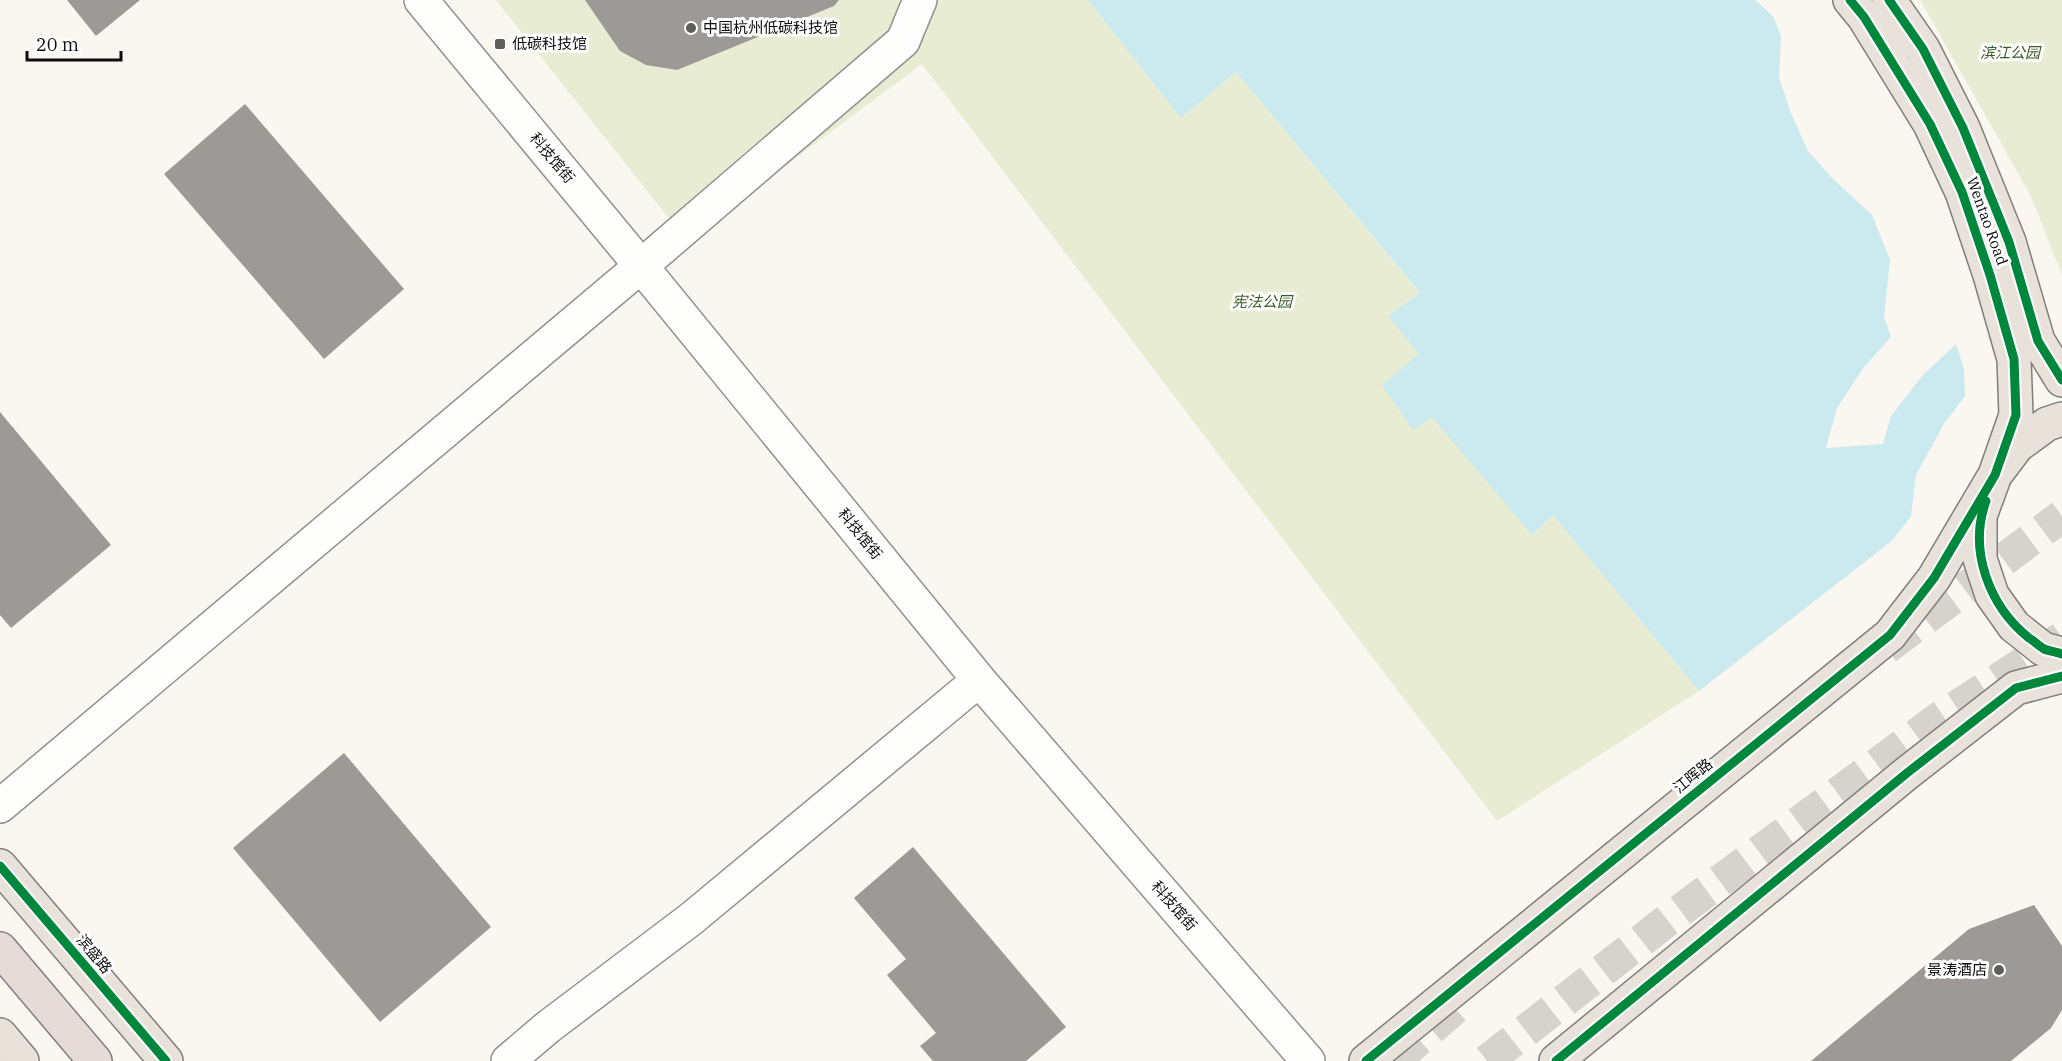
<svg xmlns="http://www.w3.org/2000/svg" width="2062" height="1061" font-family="'IBM Plex Serif','Noto Sans SC',serif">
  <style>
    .green { fill: #e7ecd2 }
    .water { fill: #cbeaef }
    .building { fill: #9c9996 }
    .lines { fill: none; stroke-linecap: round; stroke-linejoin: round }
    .highway-tunnel { stroke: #d6d3ce; stroke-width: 33; stroke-dasharray: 33 16; stroke-linecap: butt }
    .minor-casing { stroke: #93918f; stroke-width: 36 }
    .major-casing { stroke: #807f7c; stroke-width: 36 }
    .highway-casing { stroke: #807f7c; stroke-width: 36 }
    .minor { stroke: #fefefd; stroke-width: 33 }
    .major { stroke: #e9e2da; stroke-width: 33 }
    .highway { stroke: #e6dbd6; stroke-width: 33 }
    .cycleway-casing { stroke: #fff; stroke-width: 13 }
    .cycleway { stroke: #00873e; stroke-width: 9 }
    .poi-dot { fill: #5f5e5c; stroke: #fff; stroke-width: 2 }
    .labels { text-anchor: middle; stroke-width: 6; stroke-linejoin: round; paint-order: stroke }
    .poi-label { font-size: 15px; fill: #0c0c0c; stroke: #fff; text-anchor: start }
    .park-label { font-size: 15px; font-style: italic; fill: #3a5c24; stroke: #fff }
    .street-label { font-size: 15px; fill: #0c0c0c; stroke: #fff }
  </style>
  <rect width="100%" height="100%" fill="#faf6f0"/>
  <!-- green -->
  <path class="green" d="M496 0H1088L1181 118 1236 72 1420 294 1419 354 1413 430 1432 416 1532 534 1553 515 1699 691 1497 821 922 64 686 240Z
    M1920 0H2062V275L2031 196Z"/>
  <!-- water -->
  <path class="water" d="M1088 0H1755L1773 16 1781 36 1779 77 1791 113 1808 151 1832 178 1872 215 1890 260 1884 317 1891 337 1864 367 1837 408 1826 448 1883 444 1891 416 1922 376 1956 344 1964 369 1965 396 1944 424 1916 475 1911 516 1893 540 1699 691 1553 515 1532 535 1432 417 1413 430 1382 385 1419 354 1388 316 1420 293 1236 72 1181 118Z"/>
  <!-- building -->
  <path class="building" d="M67 0H140L96 36Z
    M585 0H839L834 6 677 70 646 65 620 51Z
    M245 104 404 289 324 359 164 174Z
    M0 412 111 545 11 628 0 615Z
    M344 753 491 927 380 1022 233 848Z
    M913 847 1066 1027 1026 1061H933L920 1046 936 1033 887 975 906 959 854 898Z
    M2034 905 2062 946V1010L2051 1028 2011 1061H1811L1969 929Z"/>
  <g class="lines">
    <!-- highway-tunnel -->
    <path class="highway-tunnel" d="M1886 648 2062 516
      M1394 1061 1455 1008
      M1487 1061 1669 919 1938 719 2062 638"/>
    <!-- minor casing -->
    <g class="minor-casing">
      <path id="minor" d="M421 0 641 266 979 680 1308 1061
        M0 806 641 266 903 41 920 0
        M508 1061 548 1027 691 919 979 680"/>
    </g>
    <!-- major casing -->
    <g class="major-casing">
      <path id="major" d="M1889 0 1923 49 1963 128 2009 242 2038 341 2062 380
        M2062 419 2047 424 2017 446 1995 475 1980 516V559L1992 595 2014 626 2043 649 2062 654
        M0 866 166 1061
        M0 1035 22 1061
        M1366 1061 1890 635 1934 578 1995 475 2016 415 2014 359 1990 275 1962 192 1930 124 1864 17 1850 0
        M1556 1061 1907 773 2016 688 2062 676"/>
    </g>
    <!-- highway casing -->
    <g class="highway-casing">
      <path id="highway" d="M0 949 95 1061"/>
    </g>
    <!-- minor -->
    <use href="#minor" class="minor"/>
    <!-- major -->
    <use href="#major" class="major"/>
    <!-- highway -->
    <use href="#highway" class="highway"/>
    <!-- cycleway casing -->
    <g class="cycleway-casing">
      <path id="cycleway" d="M1889 0 1923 49 1963 128 2009 242 2038 341 2062 380
        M1986 501C1968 550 1989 606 2029 638 2034 641 2039 646 2044 649 2049 651 2056 652 2062 654
        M0 866 166 1061
        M1366 1061 1890 635 1934 578 1995 475 2016 415 2014 359 1990 275 1962 192 1930 124 1864 17 1850 0
        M1556 1061 1907 773 2016 688 2062 676"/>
    </g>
    <!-- cycleway -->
    <use href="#cycleway" class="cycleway"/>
  </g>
  <!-- markers -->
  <g class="poi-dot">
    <circle cx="691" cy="28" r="6"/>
    <rect x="494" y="38" width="12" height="12" rx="3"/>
    <circle cx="1999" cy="970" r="6"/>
  </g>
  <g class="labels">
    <!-- poi labels -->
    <g class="poi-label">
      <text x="703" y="33">中国杭州低碳科技馆</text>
      <text x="512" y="49">低碳科技馆</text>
      <text x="1987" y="975" text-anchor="end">景涛酒店</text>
    </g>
    <!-- park labels -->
    <g class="park-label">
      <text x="2010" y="58">滨江公园</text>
      <text x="1262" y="307">宪法公园</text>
    </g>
    <!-- street labels -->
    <g class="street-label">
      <text transform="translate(552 158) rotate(50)" y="5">科技馆街</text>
      <text transform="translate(1987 221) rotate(70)" y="5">Wentao Road</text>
      <text transform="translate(860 534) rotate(51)" y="5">科技馆街</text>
      <text transform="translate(1693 776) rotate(-39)" y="5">江晖路</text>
      <text transform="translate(1174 906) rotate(49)" y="5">科技馆街</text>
      <text transform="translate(94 954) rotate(50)" y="5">滨盛路</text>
    </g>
  </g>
  <!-- scale -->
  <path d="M27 51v9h94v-9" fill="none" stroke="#0c0c0c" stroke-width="3"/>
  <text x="36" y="51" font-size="18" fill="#0c0c0c" stroke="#ffffff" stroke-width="4.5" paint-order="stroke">20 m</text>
</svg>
